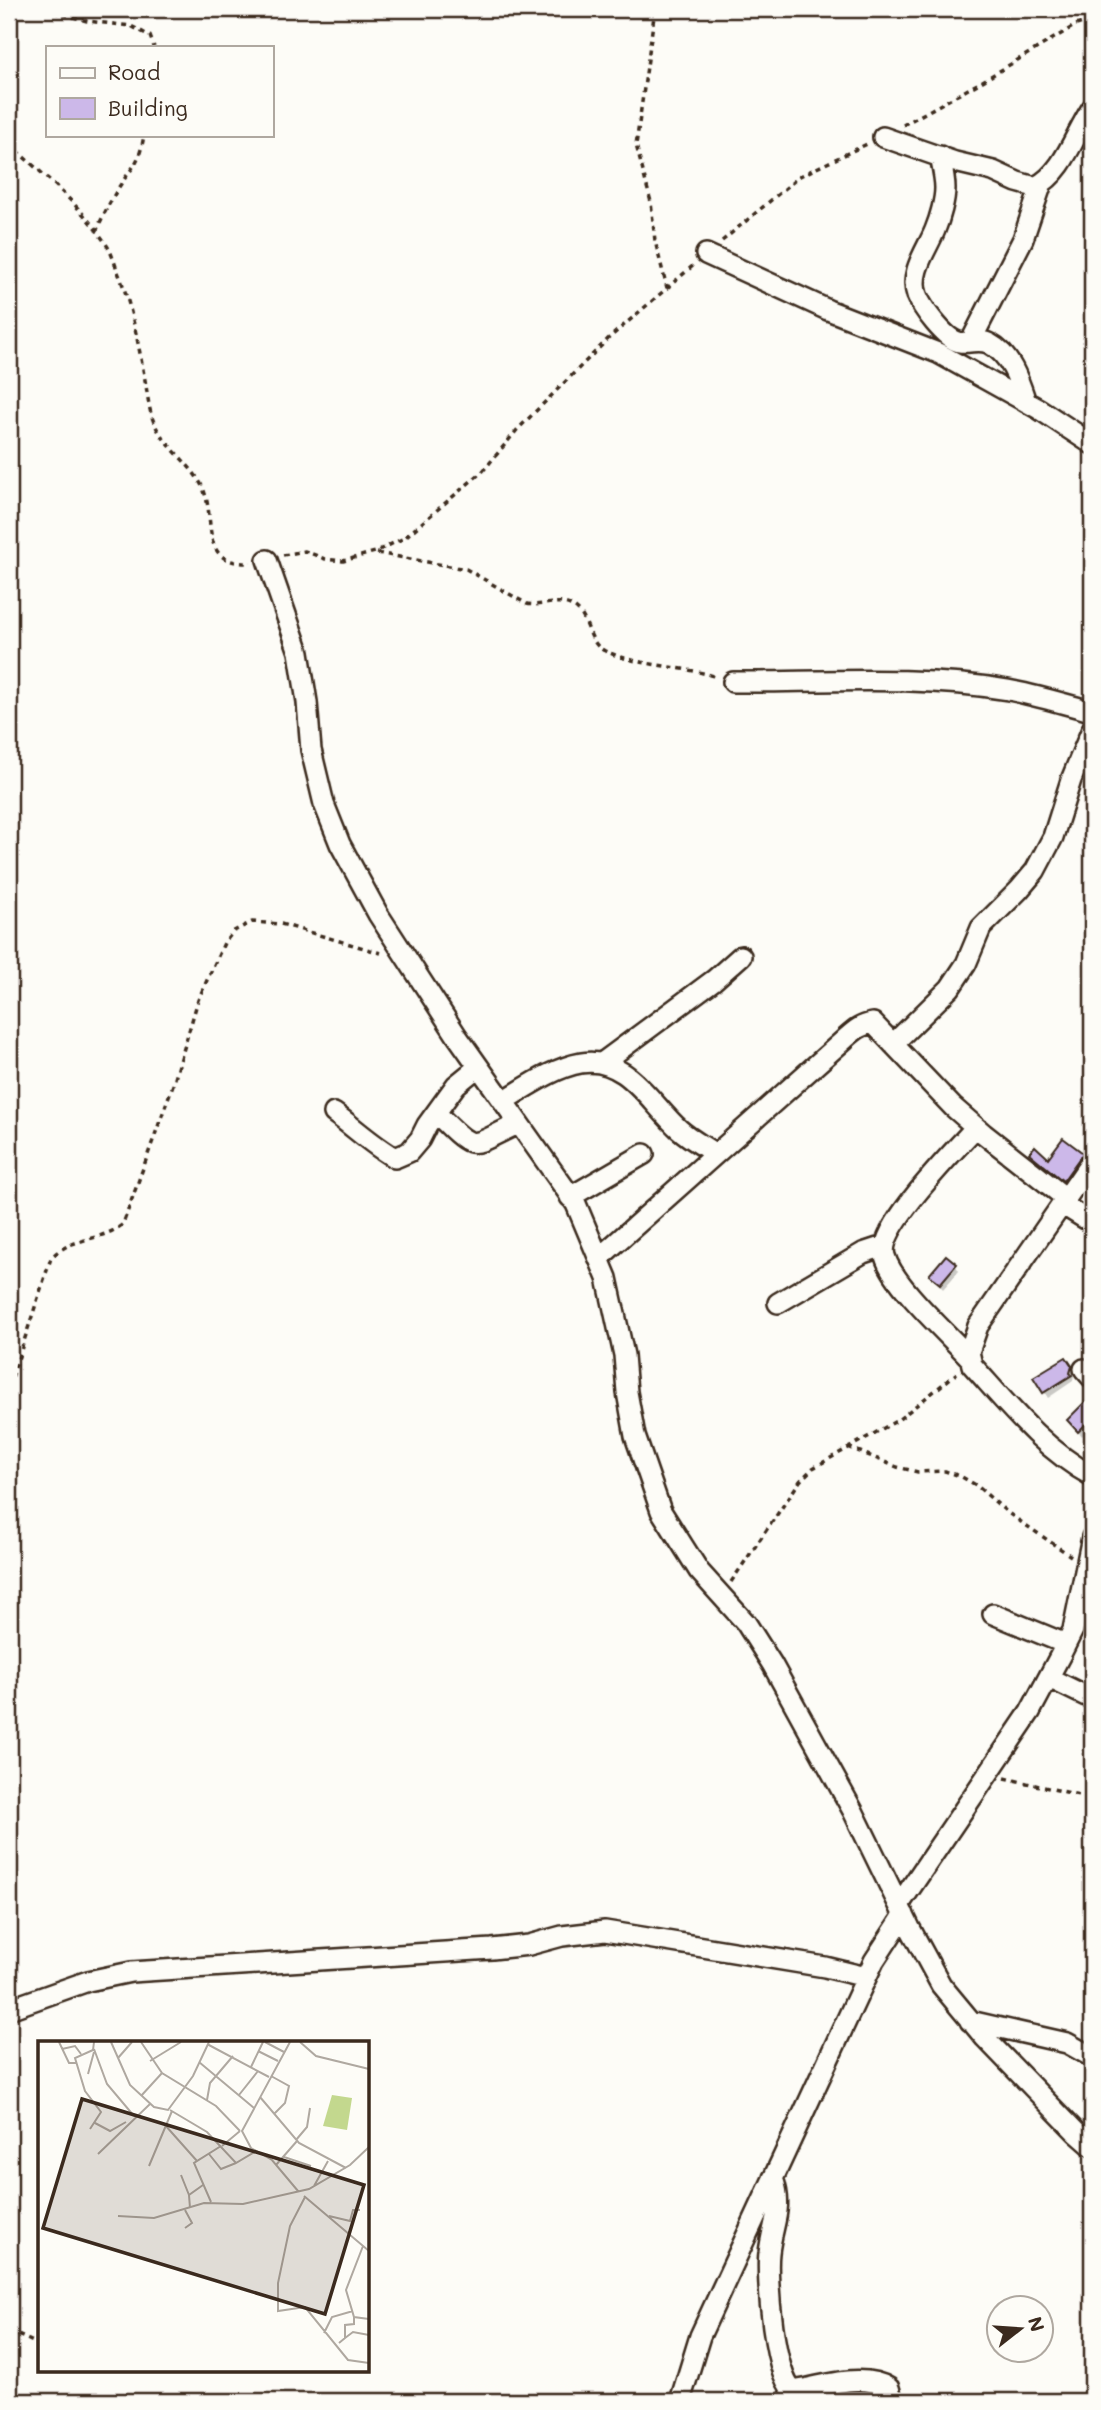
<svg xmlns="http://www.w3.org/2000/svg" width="1101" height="2410" font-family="Mali,sans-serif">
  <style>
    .shadow { fill: #0003 }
    .building { fill: #ccb8e9; stroke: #3b2a1e; stroke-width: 2 }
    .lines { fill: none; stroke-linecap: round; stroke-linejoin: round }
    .minor-casing { stroke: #3b2a1e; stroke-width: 24 }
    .path { stroke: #3b2a1e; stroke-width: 3.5; stroke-dasharray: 5 5; stroke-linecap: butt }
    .minor { stroke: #fdfcf7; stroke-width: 19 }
    .inset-road { fill: none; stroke: #afa8a0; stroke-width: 2 }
    .view { fill: #3b2a1e; fill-opacity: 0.15; stroke: #3b2a1e; stroke-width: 3.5 }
    .inset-edge { fill: none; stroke: #3b2a1e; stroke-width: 3.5 }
  </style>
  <rect width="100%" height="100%" fill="#fdfcf7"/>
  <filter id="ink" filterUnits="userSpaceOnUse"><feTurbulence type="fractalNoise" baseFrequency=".0143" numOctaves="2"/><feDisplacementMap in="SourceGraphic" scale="14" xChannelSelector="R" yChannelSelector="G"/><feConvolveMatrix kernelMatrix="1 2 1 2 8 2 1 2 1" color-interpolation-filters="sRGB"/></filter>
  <g filter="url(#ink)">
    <!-- shadow -->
    <path class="shadow" d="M1031 1153 1049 1160 1081 1155 1084 1160 1067 1185 1034 1159Z
      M956 1266 959 1271 943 1289 931 1275Z
      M1066 1359 1074 1373 1073 1381 1048 1398 1035 1377Z
      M1092 1398V1426L1082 1436 1069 1421Z"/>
    <!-- building -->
    <path class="building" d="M1063 1138 1083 1153 1063 1181 1029 1153 1035 1146 1048 1158Z
      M946 1255 957 1264 940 1284 929 1275Z
      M1066 1357 1072 1366 1070 1373 1072 1375 1043 1393 1033 1377Z
      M1092 1395V1418L1078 1432 1067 1420Z"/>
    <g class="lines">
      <!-- minor casing -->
      <g class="minor-casing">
        <path id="minor" d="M883 137 955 162 993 171 1017 182 1035 187C1064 173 1075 133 1092 108
          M940 156C942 166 945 178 945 188 945 200 940 218 935 230 927 250 909 272 917 295 922 308 945 339 959 342 970 344 980 338 990 344 1011 355 1019 381 1026 402
          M706 254 828 310 938 353 1039 409 1092 444
          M971 341 1023 239 1042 183
          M267 560 299 652 307 702 311 750 324 804 340 844 378 914 457 1036 576 1204 607 1278 624 1355 627 1392 635 1436 661 1511 699 1571 746 1623 772 1664 853 1811 910 1928 941 1985 985 2038 1076 2132 1092 2146
          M733 682C825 682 918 675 1008 690 1036 695 1064 704 1092 711
          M893 1044 950 988 966 964 981 928 1019 890 1035 871 1053 837 1071 780 1092 729
          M602 1063 714 980 741 956
          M503 1101C527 1087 553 1068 581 1063 626 1055 651 1104 679 1129 690 1139 704 1146 715 1154
          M334 1113C355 1128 372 1145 395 1158L409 1152 420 1139 427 1125 456 1085 478 1067
          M436 1113C478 1155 468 1146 518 1124
          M1092 1161 978 1326 969 1352 972 1365C1009 1406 1043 1449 1092 1476
          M570 1197 644 1154
          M1063 1205 1092 1223
          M599 1258 845 1039C854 1031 860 1025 873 1023L953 1107 984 1134 1067 1199
          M778 1303 863 1253 884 1246
          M970 1358C948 1334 893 1285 885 1256 877 1228 956 1149 976 1127
          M1084 1369 1092 1378
          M993 1614 1066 1644
          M1049 1678 1092 1699
          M899 1905 1030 1712 1061 1654 1073 1630 1092 1537
          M9 2009 88 1981 131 1972 492 1949 529 1945 562 1936 605 1931 825 1967 866 1977
          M970 2021 1067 2043 1092 2057
          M773 2178C784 2209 772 2224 769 2253 766 2276 774 2380 794 2391 822 2386 863 2372 889 2388L893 2401
          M680 2401 700 2336 874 1961 904 1915"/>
      </g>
      <!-- path -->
      <path class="path" d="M44 9 87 21 131 26 150 36 154 47
        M655 9 636 145 651 202 655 241 667 288
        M903 125 981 82 1076 25 1092 20
        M9 144C44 175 83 207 108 247 113 256 116 268 120 277 132 309 138 342 144 375 147 389 148 404 152 417 161 445 189 460 202 486 218 520 196 565 251 563
        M96 232C102 217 109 204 117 190 132 166 139 166 144 135
        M722 241 800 176 869 143
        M377 553 466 569 527 604C541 607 557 599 570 605 590 613 586 643 605 651 641 667 680 665 717 677
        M283 555 305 551 325 559 343 561 375 552 404 538 483 471 517 430 609 338 695 264
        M9 1387 51 1258C71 1236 102 1242 123 1224L174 1082 198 1000 224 943 234 931 252 922 281 924 381 953
        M848 1447 897 1467 918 1472 945 1471 960 1476 976 1485 1008 1513 1071 1556
        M731 1582 800 1481 813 1468 898 1420 957 1373
        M1005 1778 1092 1798
        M9 2331 40 2345"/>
      <!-- minor -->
      <use href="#minor" class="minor"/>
    </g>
  </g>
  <!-- overview -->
  <g transform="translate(38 2041)">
    <rect width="331" height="331" fill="#fdfcf7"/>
    <path d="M294 54 314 57 309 89 285 85Z" fill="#c3d88e"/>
    <path class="inset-road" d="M21 1 31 22H39M73 1 92 44 116 66 130 69 155 35 171 1M103 1 124 32 178 65 202 90M227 1 246 11M252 1 204 90 213 107 234 119 260 150M262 1 278 15 331 28M169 3 231 36M24 8 37 5 43 13M56 8 69 43 96 75M220 10 240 20M80 17 94 1M112 20 143 1M161 21 216 67M213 26 225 1M50 33 56 11M233 35 251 45 247 62 236 73M201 54 220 30M103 55 124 32M222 56 261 102 308 127M169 59 172 42 195 15M132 69 169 91 198 122 218 110M57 82 72 90 88 81M127 84 159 120M52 88 63 71 47 50 37 17 55 9 56 1M258 99 269 86 272 67M184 105 202 90M60 113 112 63M171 113 183 128 198 122M246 116 273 125M238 124 259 100M111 125 134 70M143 134 151 154M276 145 290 120M266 155 331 210M267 156 252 185 240 242V270L267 266 310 319 331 322M173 161 156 122 183 105M152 167 151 154 165 144M147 169 154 182 147 187M80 175 116 177 166 162 205 163 271 148 312 124 331 106M291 175 312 180 315 169H322M325 205 308 249 316 276 331 278M286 292 294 276 315 270M307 297 315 291 331 294M301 302 307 297V284L316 283V276"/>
    <path class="view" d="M44 58 326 144 287 273 5 187Z"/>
    <rect width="331" height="331" class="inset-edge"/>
  </g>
  <!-- margin -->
  <rect width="1101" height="2410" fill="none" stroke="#fdfcf7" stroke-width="35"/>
  <rect x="18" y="18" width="1066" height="2375" fill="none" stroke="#3b2a1e" stroke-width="2.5" filter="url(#ink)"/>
  <!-- legend -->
  <rect x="46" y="46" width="228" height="91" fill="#fdfcf7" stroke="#afa8a0" stroke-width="2"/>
  <rect x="60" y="68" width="35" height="10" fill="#fdfcf7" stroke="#afa8a0" stroke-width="2"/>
  <text x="108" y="80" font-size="21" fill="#3b2a1e">Road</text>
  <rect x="60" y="98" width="35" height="21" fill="#ccb8e9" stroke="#afa8a0" stroke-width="2"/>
  <text x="108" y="116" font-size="21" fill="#3b2a1e">Building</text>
  <!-- north arrow -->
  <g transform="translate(1020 2329) rotate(73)"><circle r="33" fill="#fdfcf7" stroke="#afa8a0" stroke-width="2"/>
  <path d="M0-5L12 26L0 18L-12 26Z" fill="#3b2a1e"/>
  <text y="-10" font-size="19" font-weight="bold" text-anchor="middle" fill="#3b2a1e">N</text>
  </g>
</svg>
